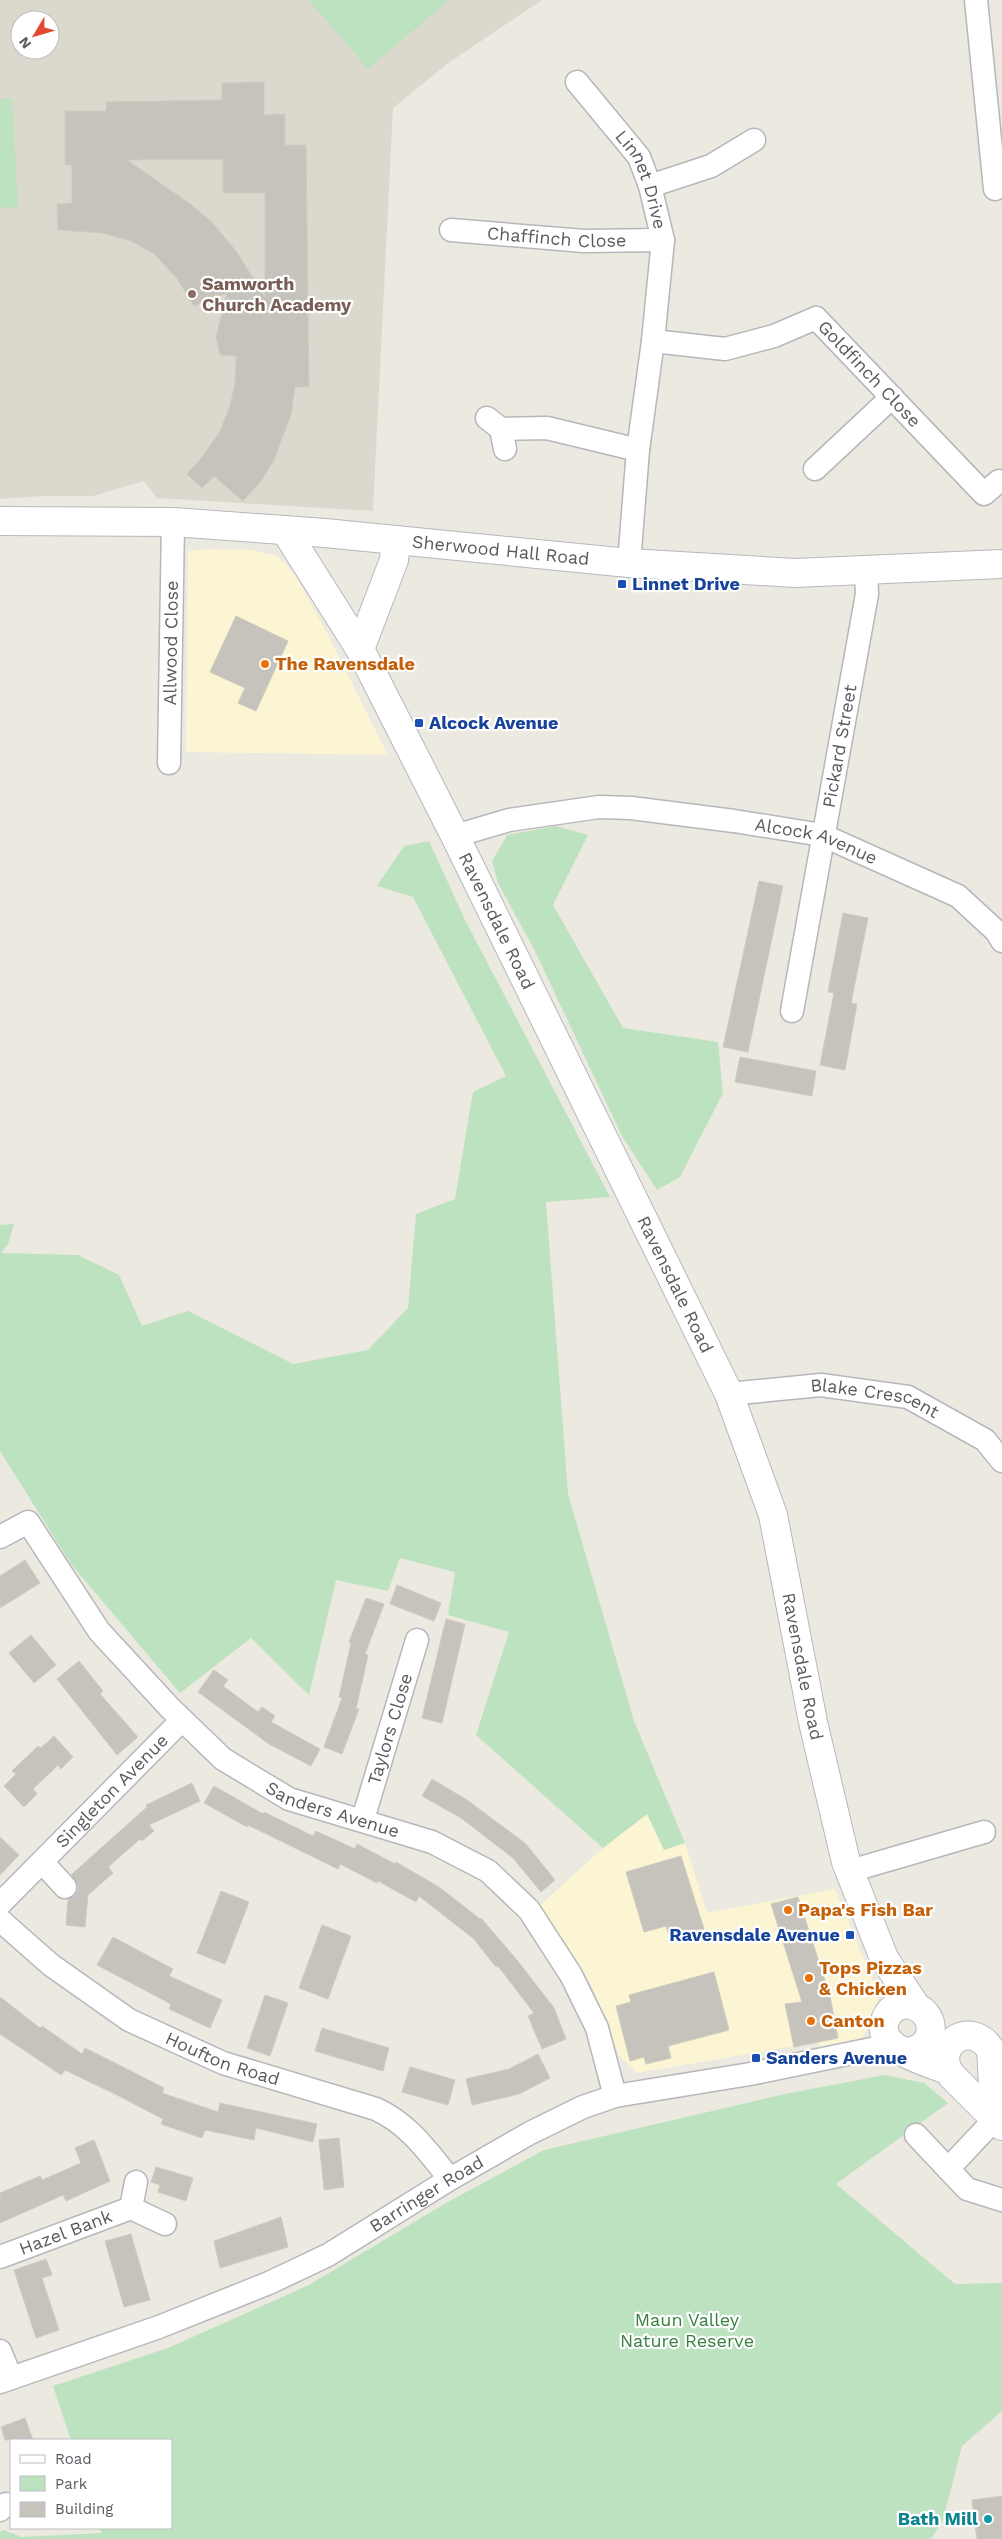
<svg xmlns="http://www.w3.org/2000/svg" width="1002" height="2539" font-family="'Work Sans',sans-serif">
  <style>
    .commercial { fill: #fbf5d4 }
    .education { fill: #dbd8ce; fill-rule: evenodd }
    .green { fill: #bde2bf }
    .building { fill: #c6c3bd; stroke: #cfcbbe; fill-rule: evenodd }
    .lines { fill: none; stroke-linecap: round; stroke-linejoin: round }
    .street-casing { stroke: #b5b7bc; stroke-width: 25 }
    .secondary-casing { stroke: #b5b8be; stroke-width: 30 }
    .street { stroke: #fff; stroke-width: 22 }
    .secondary { stroke: #fff; stroke-width: 28 }
    .education-dot { fill: #8d6e63; stroke: #fff; stroke-width: 2 }
    .transit-dot { fill: #1a4fb4; stroke: #fff; stroke-width: 2 }
    .food-dot { fill: #e8710a; stroke: #fff; stroke-width: 2 }
    .culture-dot { fill: #0f9aa8; stroke: #fff; stroke-width: 2 }
    .labels { text-anchor: middle; stroke-width: 4.5; stroke-linejoin: round; paint-order: stroke }
    .street-label { font-size: 18px; fill: #585b60; stroke: #fff }
    .education-label { font-size: 18px; font-weight: bold; fill: #785e54; stroke: #fff; text-anchor: start }
    .transit-label { font-size: 18px; font-weight: bold; fill: #164399; stroke: #fff; text-anchor: start }
    .food-label { font-size: 18px; font-weight: bold; fill: #c56008; stroke: #fff; text-anchor: start }
    .park-label { font-size: 18px; fill: #388041; stroke: #fff }
    .culture-label { font-size: 18px; font-weight: bold; fill: #0d838f; stroke: #fff; text-anchor: end }
  </style>
  <rect width="100%" height="100%" fill="#ebe9e0"/>
  <!-- commercial -->
  <path class="commercial" d="M211 549 252 550 278 556 295 575 326 631 388 755 186 752 188 551Z
    M647 1814 664 1850 685 1843 707 1913 835 1889 877 1990 879 2012 860 2040 820 2050 818 2042 637 2073 620 2057 591 1985 567 1945 537 1908 603 1848Z"/>
  <!-- education -->
  <path class="education" d="M0 0H542L447 64 393 108 373 511 157 498 144 481 93 496H41L0 499ZM20 20H50V50H20Z"/>
  <!-- green -->
  <path class="green" d="M309 0H449L368 69Z
    M12 98 18 207 0 208V99Z
    M556 826 588 835 553 905 623 1028 718 1042 723 1093 680 1177 657 1190 622 1136 535 951 498 883 492 861 507 835Z
    M429 841 465 920 610 1197 546 1202 568 1494 634 1721 685 1843 664 1850 647 1814 603 1848 476 1735 509 1632 448 1615 455 1572 400 1558 388 1591 336 1580 309 1695 251 1638 180 1693 71 1564 0 1451V1225L14 1224 8 1244 1 1253 78 1255 119 1275 142 1326 188 1311 293 1364 368 1350 408 1308 416 1214 455 1199 473 1092 506 1076 413 897 377 886 404 846Z
    M885 2075 924 2083 948 2103 836 2184 955 2284 1002 2283V2411L962 2446 943 2520 931 2539H0V2532L3 2530 22 2537 102 2533 100 2528H171V2440H71L53 2386 168 2348 309 2285 446 2203 544 2150 785 2094Z"/>
  <!-- building -->
  <path class="building" d="M264 82V115L285 114V145H306L309 387H295L291 415 273 462 260 482 243 501 214 476 202 488 187 474 203 456 220 431 230 406 235 382 236 356 220 355 216 337 227 293 194 306 176 277 153 253 131 241 102 233 58 230 57 204 72 203V165H65V111H106V102L222 100V83ZM223 159V193H265V297L236 251 211 221 189 203 127 160Z
    M236 616 288 641 256 711 238 703 245 688 210 672Z
    M759 881 783 886 748 1052 723 1047Z
    M843 913 868 918 851 1003 857 1004 845 1070 820 1065 834 993 828 992Z
    M740 1057 816 1071 812 1096 735 1082Z
    M25 1560 40 1583 0 1608V1576Z
    M397 1585 441 1603 434 1621 390 1604Z
    M366 1598 384 1604 365 1654 368 1655 356 1709H359L342 1754 324 1747 342 1698 339 1697 351 1643 349 1642Z
    M446 1619 465 1624 442 1723 422 1718Z
    M31 1635 56 1665 34 1683 9 1653Z
    M79 1661 103 1691 100 1694 138 1737 117 1755 57 1679Z
    M214 1670 228 1680 223 1686 258 1712 262 1707 275 1716 271 1722 320 1749 311 1766 269 1744 198 1692Z
    M54 1736 73 1757 61 1769 58 1765 33 1789 37 1794 24 1807 4 1786 16 1774 12 1771 38 1746 41 1748Z
    M432 1779 467 1800 525 1843 555 1880 541 1892 513 1858 461 1818 422 1796Z
    M192 1783 200 1801 149 1825 154 1831 142 1841 140 1839 108 1867 113 1873 88 1895 85 1927 66 1925 68 1900 74 1896 78 1890V1884L71 1875 147 1807 146 1805Z
    M214 1786 263 1814 264 1812 313 1836 316 1831 355 1849 357 1844 395 1864 396 1862 439 1887 480 1919 481 1918 517 1960 554 2008 566 2039 542 2049 528 2016 534 2013 498 1966 496 1967 474 1939 419 1896 416 1902 378 1881 377 1883 340 1864 338 1869 248 1825 247 1827 204 1803Z
    M0 1837 19 1855 0 1875Z
    M681 1856 704 1929 670 1939 666 1926 644 1932 626 1872Z
    M221 1891 249 1902 225 1964 197 1953Z
    M798 1897 830 1996 838 2038 794 2047 785 2004 802 2002 771 1904Z
    M322 1925 351 1936 328 1999 299 1988Z
    M113 1937 173 1969 169 1976 222 2000 210 2028 169 2009 171 2004 97 1965Z
    M714 1972 729 2030 668 2046 671 2058 646 2064 644 2057 630 2061 616 2006 631 2002 629 1995Z
    M265 1995 288 2003 270 2056 247 2048Z
    M0 1997 40 2028 42 2026 82 2054 85 2048 123 2067 164 2088 162 2093 218 2112 220 2103 317 2124 313 2142 256 2128 254 2140 205 2130 202 2138 161 2124 163 2119 115 2094 65 2070 61 2075 0 2034Z
    M322 2028 389 2048 383 2071 315 2051Z
    M538 2054 550 2078 519 2094 472 2105 466 2079 509 2069Z
    M410 2067 455 2080 448 2105 402 2092Z
    M339 2138 344 2187 324 2190 319 2140Z
    M94 2140 110 2181 66 2201 63 2195 0 2223V2193L40 2176 42 2180 81 2163 75 2148Z
    M156 2167 193 2178 186 2201 158 2192 160 2185 151 2182Z
    M281 2217 288 2247 220 2268 214 2241Z
    M131 2234 150 2300 124 2307 105 2241Z
    M46 2259 52 2275 42 2278 59 2330 36 2338 14 2270Z
    M25 2418 33 2440H5L1 2427Z
    M1002 2496V2539H977L972 2500Z"/>
  <g class="lines">
    <!-- street casing -->
    <g class="street-casing">
      <g id="street">
        <path d="M976 0 995 189"/>
        <path id="s1" d="M577 82 639 157 650 186 663 240 653 341 638 450 629 563"/>
        <path d="M650 186 711 166 754 140"/>
        <path id="s2" d="M451 230 584 241 663 240"/>
        <path id="s3" d="M653 341 725 349 774 336 816 318 984 494 999 481"/>
        <path d="M487 418 501 429 505 449"/>
        <path d="M501 429 547 428 638 450"/>
        <path d="M815 469 892 397"/>
        <path id="s4" d="M169 763 173 522"/>
        <path id="s5" d="M455 836 509 820 599 807 631 808 734 821 822 835 958 896 997 932 1002 941"/>
        <path id="s6" d="M792 1011 867 594 866 571"/>
        <path id="s7" d="M729 1394 821 1385 908 1397 985 1440 1002 1461"/>
        <path id="s8" d="M0 1537 28 1522 99 1631 170 1708 223 1759 289 1799 432 1842 488 1871 529 1910 571 1975 597 2028 615 2096"/>
        <path id="s9" d="M363 1819 417 1640"/>
        <path d="M43 1863 65 1887"/>
        <path d="M850 1871 984 1832"/>
        <path id="s10" d="M0 1904 182 1720"/>
        <path id="s11" d="M0 1920 51 1965 129 2020 223 2063 376 2109C409 2124 428 2152 450 2179"/>
        <path d="M916 2135 967 2189 1002 2200"/>
        <path d="M948 2169 995 2119"/>
        <path d="M136 2182 131 2208 165 2224"/>
        <path id="s12" d="M0 2257 131 2208"/>
        <path d="M0 2351 11 2378"/>
        <path id="s13" d="M0 2382 159 2327 269 2283 328 2255 450 2179 530 2133 583 2107 615 2096 750 2074 891 2045"/>
        <path d="M0 2510 6 2504"/>
      </g>
    </g>
    <!-- secondary casing -->
    <g class="secondary-casing">
      <g id="secondary">
        <path id="s14" d="M0 521 173 522 325 533 629 563 795 573 1002 564"/>
        <path id="s15" d="M285 530 360 649 455 836 729 1394 773 1515 813 1722 846 1862 884 1958 915 2005"/>
        <path d="M360 649 394 560 396 540"/>
        <path d="M905 2052C938 2050 940 2010 907 2004 898 2005 890 2009 886 2018 872 2049 926 2061 947 2070"/>
        <path d="M995 2119 991 2050C970 2017 929 2047 952 2076L1002 2126"/>
      </g>
    </g>
    <!-- street -->
    <use href="#street" class="street"/>
    <!-- secondary -->
    <use href="#secondary" class="secondary"/>
  </g>
  <!-- markers -->
  <circle class="education-dot" cx="192" cy="294" r="5"/>
  <g class="transit-dot">
    <rect x="617" y="579" width="10" height="10" rx="2.5"/>
    <rect x="414" y="718" width="10" height="10" rx="2.5"/>
    <rect x="845" y="1930" width="10" height="10" rx="2.5"/>
    <rect x="751" y="2053" width="10" height="10" rx="2.5"/>
  </g>
  <g class="food-dot">
    <circle cx="265" cy="664" r="5"/>
    <circle cx="788" cy="1910" r="5"/>
    <circle cx="809" cy="1978" r="5"/>
    <circle cx="811" cy="2021" r="5"/>
  </g>
  <circle class="culture-dot" cx="988" cy="2519" r="5"/>
  <g class="labels">
    <!-- street labels -->
    <g class="street-label">
      <text dy="6" stroke="none"><textPath href="#s1" startOffset="119">Linnet Drive</textPath></text>
      <text dy="6" stroke="none"><textPath href="#s2" startOffset="106">Chaffinch Close</textPath></text>
      <text dy="6" stroke="none"><textPath href="#s3" startOffset="246">Goldfinch Close</textPath></text>
      <text dy="6" stroke="none"><textPath href="#s14" startOffset="502">Sherwood Hall Road</textPath></text>
      <text dy="6" stroke="none"><textPath href="#s4" startOffset="120">Allwood Close</textPath></text>
      <text dy="6" stroke="none"><textPath href="#s6" startOffset="269">Pickard Street</textPath></text>
      <text dy="6" stroke="none"><textPath href="#s5" startOffset="368">Alcock Avenue</textPath></text>
      <text dy="6" stroke="none"><textPath href="#s15" startOffset="445">Ravensdale Road</textPath></text>
      <text dy="6" stroke="none"><textPath href="#s15" startOffset="850">Ravensdale Road</textPath></text>
      <text dy="6" stroke="none"><textPath href="#s7" startOffset="148">Blake Crescent</textPath></text>
      <text dy="6" stroke="none"><textPath href="#s15" startOffset="1255">Ravensdale Road</textPath></text>
      <text dy="6" stroke="none"><textPath href="#s9" startOffset="94">Taylors Close</textPath></text>
      <text dy="6" stroke="none"><textPath href="#s10" startOffset="159">Singleton Avenue</textPath></text>
      <text dy="6" stroke="none"><textPath href="#s8" startOffset="462">Sanders Avenue</textPath></text>
      <text dy="6" stroke="none"><textPath href="#s11" startOffset="265">Houfton Road</textPath></text>
      <text dy="6" stroke="none"><textPath href="#s13" startOffset="468">Barringer Road</textPath></text>
      <text dy="6" stroke="none"><textPath href="#s12" startOffset="70">Hazel Bank</textPath></text>
    </g>
    <!-- education labels -->
    <g class="education-label">
      <text x="202" y="290">Samworth<tspan x="202" dy="21">Church Academy</tspan></text>
    </g>
    <!-- transit labels -->
    <g class="transit-label">
      <text x="632" y="590">Linnet Drive</text>
      <text x="429" y="729">Alcock Avenue</text>
      <text x="840" y="1941" text-anchor="end">Ravensdale Avenue</text>
      <text x="766" y="2064">Sanders Avenue</text>
    </g>
    <!-- food labels -->
    <g class="food-label">
      <text x="275" y="670">The Ravensdale</text>
      <text x="798" y="1916">Papa's Fish Bar</text>
      <text x="819" y="1974">Tops Pizzas<tspan x="819" dy="21">&amp; Chicken</tspan></text>
      <text x="821" y="2027">Canton</text>
    </g>
    <!-- park labels -->
    <g class="park-label">
      <text x="687" y="2326">Maun Valley<tspan x="687" dy="21">Nature Reserve</tspan></text>
    </g>
    <!-- culture labels -->
    <g class="culture-label">
      <text x="978" y="2525">Bath Mill</text>
    </g>
  </g>
  <!-- legend -->
  <rect x="10" y="2439" width="162" height="90" fill="#ffffff" stroke="#bcbdbf"/>
  <rect x="20" y="2455" width="25" height="8" fill="#ffffff" stroke="#bcbdbf"/>
  <text x="55" y="2464" font-size="15" fill="#585b60">Road</text>
  <rect x="20" y="2476" width="25" height="15" fill="#bde2bf" stroke="#bcbdbf"/>
  <text x="55" y="2489" font-size="15" fill="#585b60">Park</text>
  <rect x="20" y="2502" width="25" height="15" fill="#c6c3bd" stroke="#bcbdbf"/>
  <text x="55" y="2514" font-size="15" fill="#585b60">Building</text>
  <!-- north arrow -->
  <g transform="translate(35 35) rotate(232)"><circle r="24" fill="#ffffff" stroke="#bcbdbf"/>
  <path d="M0-4L9 19L0 12L-9 19Z" fill="#df4c31"/>
  <text y="-8" font-size="14" font-weight="bold" text-anchor="middle" fill="#585b60">N</text>
  </g>
</svg>
